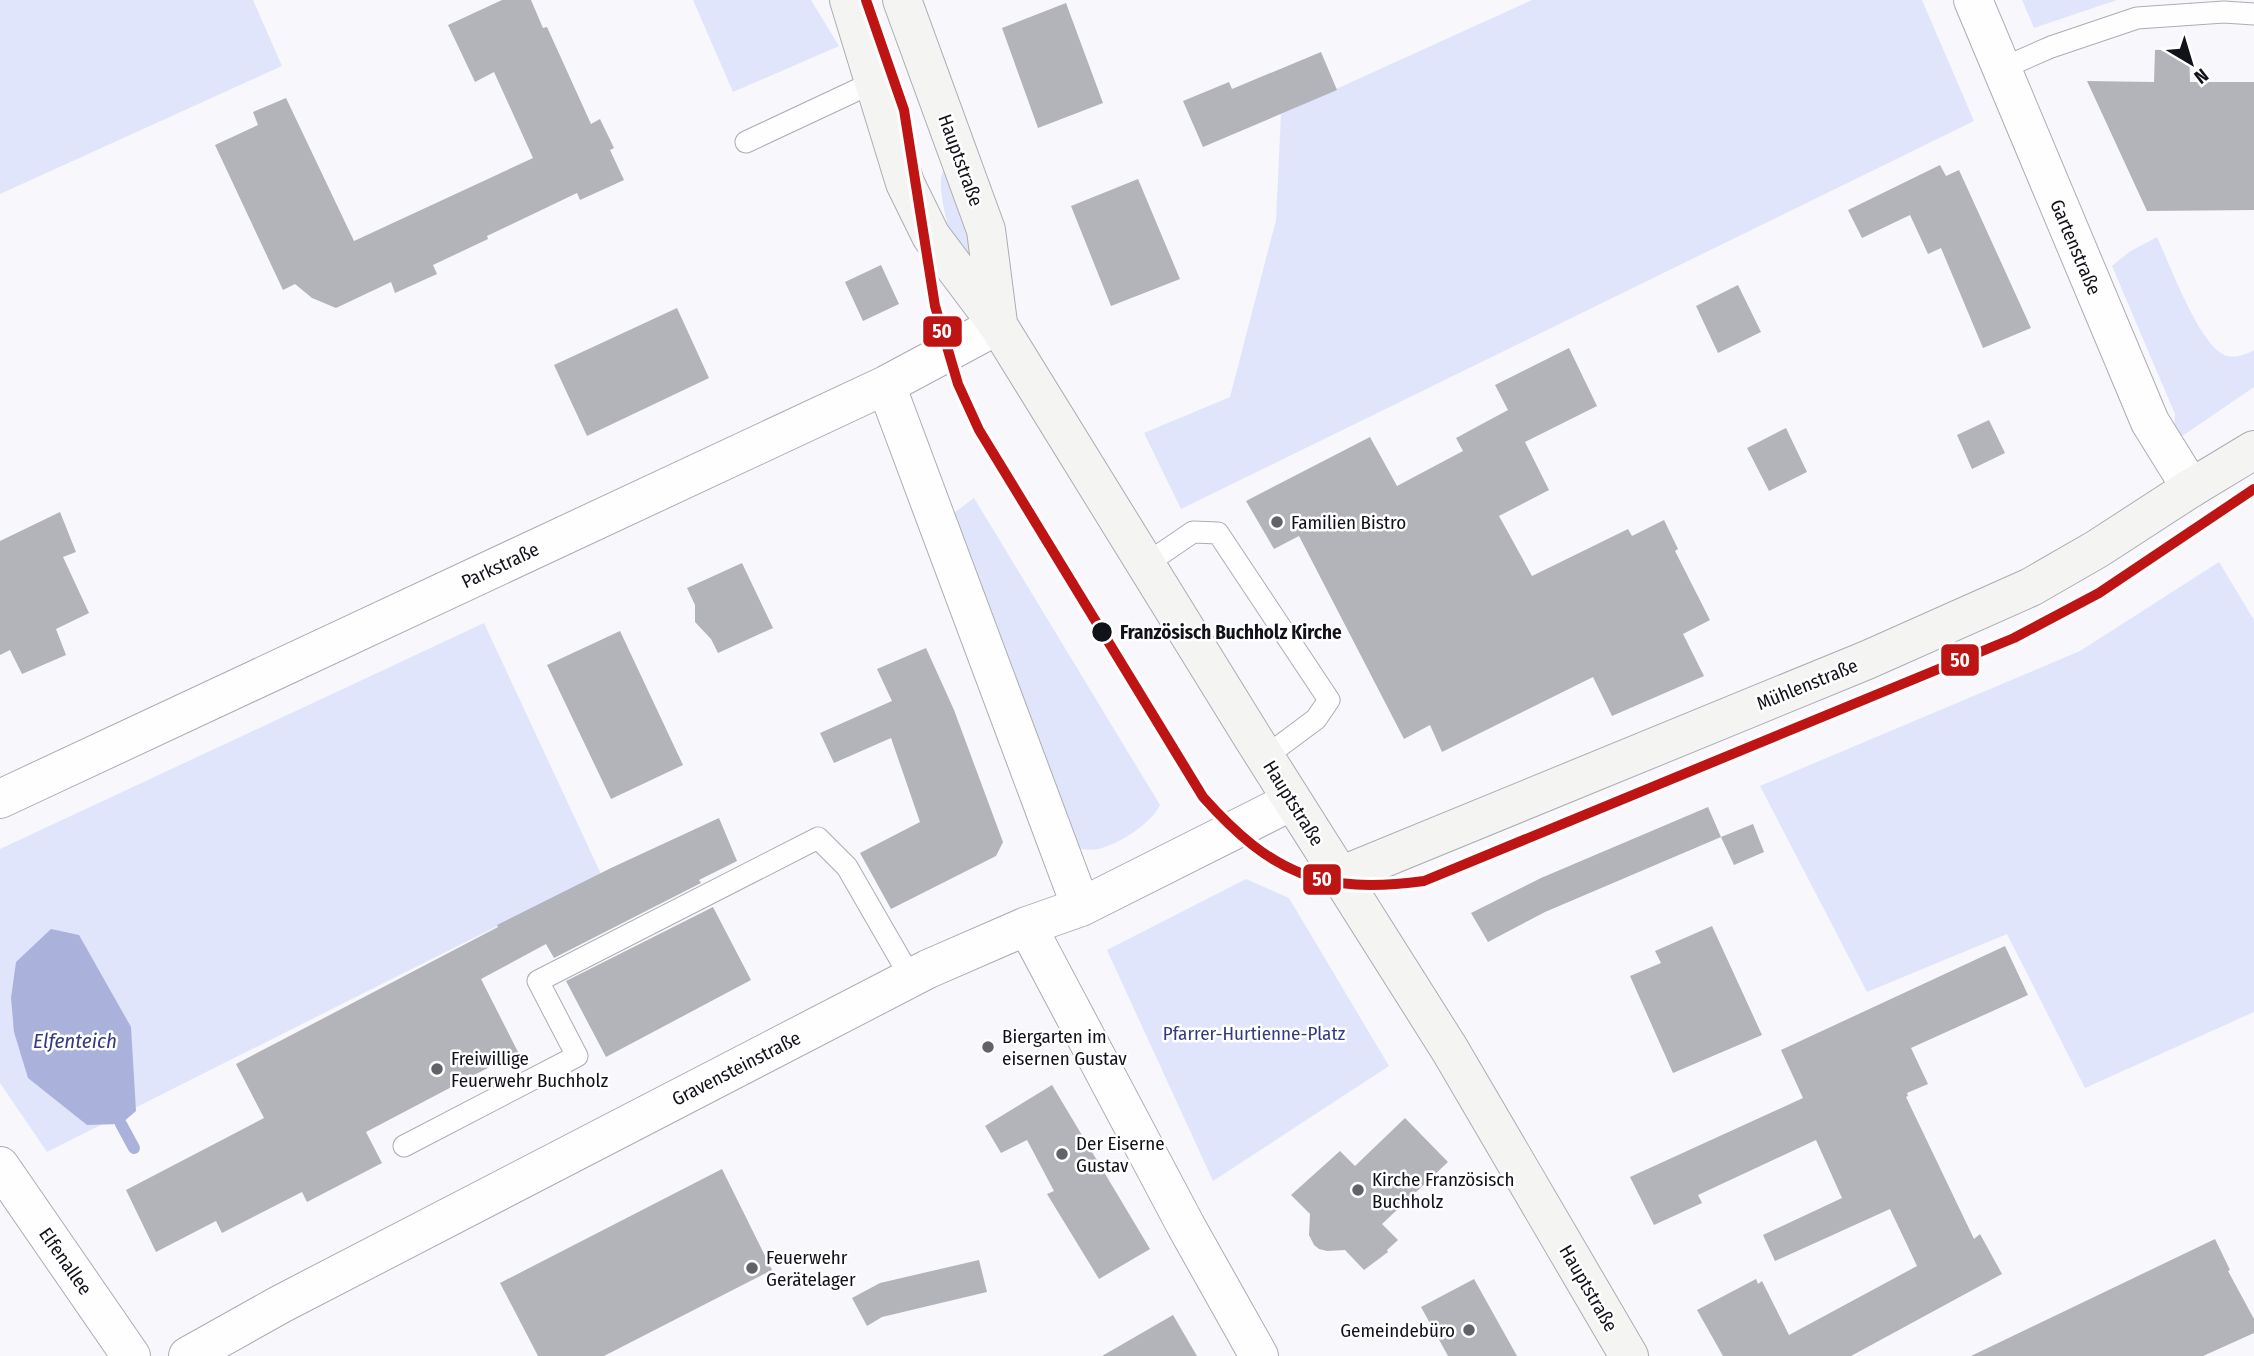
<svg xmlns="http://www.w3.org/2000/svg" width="2254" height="1356" font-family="'Fira Sans Condensed',sans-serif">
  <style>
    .green { fill: #e0e5fb }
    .water { fill: #aab2dc }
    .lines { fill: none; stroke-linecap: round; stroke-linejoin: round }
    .stream { stroke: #aab2dc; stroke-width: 12 }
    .building { fill: #b3b4ba }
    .lane-casing { stroke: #acadb3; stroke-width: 23 }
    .street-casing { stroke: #acadb3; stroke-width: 40 }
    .secondary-casing { stroke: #acadb3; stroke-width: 40 }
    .lane { stroke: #fefeff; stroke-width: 21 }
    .street { stroke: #fefeff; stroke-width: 38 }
    .secondary { stroke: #f4f4f3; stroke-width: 38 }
    .tram-1-casing { stroke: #fff; stroke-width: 16 }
    .tram-1 { stroke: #be1414; stroke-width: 10 }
    .poi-dot { fill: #626369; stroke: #fff; stroke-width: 2.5 }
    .stop-dot { fill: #12131a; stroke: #fff; stroke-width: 2.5 }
    .labels { text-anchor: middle; stroke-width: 5; stroke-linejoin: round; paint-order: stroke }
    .street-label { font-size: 19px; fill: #12131a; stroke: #fff }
    .poi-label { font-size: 19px; fill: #12131a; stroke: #fff; text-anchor: start }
    .stop-label { font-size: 19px; font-weight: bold; fill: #12131a; stroke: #fff; text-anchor: start }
    .park-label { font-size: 19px; fill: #343b80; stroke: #fff }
    .water-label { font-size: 21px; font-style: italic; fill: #343b80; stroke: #fff }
    .line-badge { stroke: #fff; stroke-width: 2.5 }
    .badge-label { font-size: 19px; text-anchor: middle; font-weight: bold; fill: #fff }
  </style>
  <rect width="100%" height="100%" fill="#f7f7fc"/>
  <!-- green -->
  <path class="green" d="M0 0H253L282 66 0 194Z
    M693 0H811L839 46 733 92Z
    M1532 0H1922L1974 121 1181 509 1144 433 1230 397 1276 220 1281 114Z
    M2022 0H2117L2034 28Z
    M948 169 983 276 956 258C952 238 935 188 943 171Z
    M2157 237C2169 262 2201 351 2228 356 2236 358 2247 354 2254 350V387L2178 439 2174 431 2175 414 2112 266 2129 252Z
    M974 498 1160 805C1151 824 1119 844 1098 849 1089 851 1079 849 1070 847L951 515Z
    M2219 562 2254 620V1012L2085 1088 2007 934 1867 992 1760 786 2080 651Z
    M484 623 601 874 47 1152 0 1083V849Z
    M1246 879 1289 898 1389 1066 1213 1181 1107 950Z"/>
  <!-- water -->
  <path class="water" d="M51 929 79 935 131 1027 136 1111 121 1124 87 1125 28 1078 14 1032 11 998 16 962Z"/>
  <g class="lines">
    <!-- stream -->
    <path class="stream" d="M121 1124 134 1148"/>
  </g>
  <!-- building -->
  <path class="building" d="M502 0H531L543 28 547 27 591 124 600 119 614 148 610 150 624 180 580 200 577 193 487 236 488 239 433 265 437 274 395 293 391 282 336 308 312 298 295 284 283 290 215 145 258 125 253 112 286 98 354 241 533 158 494 72 475 82 448 25Z
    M1066 3 1103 103 1038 128 1002 28Z
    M2189 49 2190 82H2254V210L2147 211 2087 81 2154 82 2155 50Z
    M1321 52 1337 90 1203 147 1183 101 1229 82 1232 89Z
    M1940 165 1946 176 1959 170 2031 328 1983 348 1941 248 1928 254 1910 215 1862 238 1848 210Z
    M1138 179 1180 279 1111 306 1071 206Z
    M881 265 899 304 863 321 845 282Z
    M1738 285 1761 332 1718 353 1696 306Z
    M677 308 709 378 587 436 554 365Z
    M1569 348 1597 406 1525 442 1549 490 1499 516 1532 576 1628 529 1632 536 1664 520 1678 549 1675 551 1710 620 1683 634 1704 676 1612 716 1593 677 1442 752 1430 725 1404 739 1299 536 1274 549 1246 501 1370 437 1397 486 1463 451 1456 438 1508 410 1495 385Z
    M1989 420 2005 453 1972 469 1957 435Z
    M1786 428 1807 472 1769 491 1747 448Z
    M60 512 76 552 63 557 89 613 56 629 66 655 22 674 10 650 0 655V541Z
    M742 563 773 628 718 653 711 639 695 622V605L687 588Z
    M620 631 683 765 611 799 547 665Z
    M926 648 954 710 1003 842 996 856 891 909 860 853 920 822 891 738 834 763 820 733 892 701 877 669Z
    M1708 807 1721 837 1545 912 1488 942 1471 913 1541 878Z
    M719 818 737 861 699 880 701 883 554 958 546 944 481 979 518 1052 366 1132 382 1163 307 1202 302 1192 222 1233 216 1221 156 1252 126 1190 264 1118 236 1064 498 927 497 925 611 868Z
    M1753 824 1764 852 1734 865 1721 837Z
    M713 907 751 980 606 1057 566 981Z
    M1712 926 1762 1035 1673 1073 1630 976 1661 963 1655 951Z
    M2005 946 2028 995 1911 1048 1928 1084 1907 1093 1908 1096 1906 1097 1974 1239 1980 1234 2002 1274 1851 1356H1723L1697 1310 1756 1279 1758 1284 1762 1281 1789 1335 1917 1266 1890 1209 1775 1261 1763 1235 1842 1198 1816 1140 1698 1195 1702 1203 1654 1225 1630 1177 1803 1098 1781 1050Z
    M1052 1085 1150 1249 1099 1279 1047 1194 1054 1191 1027 1140 1001 1153 985 1126Z
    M1405 1118 1448 1162 1382 1224 1398 1240 1387 1250 1388 1252 1364 1270 1345 1250 1327 1251 1319 1249 1314 1245 1309 1235 1310 1214 1291 1195 1340 1151 1355 1166Z
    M722 1169 772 1270 604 1356H538L500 1283Z
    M2215 1239 2230 1270 2228 1271 2254 1319V1333L2203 1356H1971Z
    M979 1260 987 1292 882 1317 867 1326 852 1298 880 1283Z
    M1474 1279 1517 1356H1448L1421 1307Z
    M1173 1315 1197 1356H1102Z"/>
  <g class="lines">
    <!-- lane casing -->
    <g class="lane-casing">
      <path id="lane" d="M2003 68 2051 47 2137 18 2224 12 2254 14
        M746 142 874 82
        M1146 564 1193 532 1218 533 1329 700 1316 719 1265 757
        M404 1146 577 1056 538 981 818 838 847 867 911 978"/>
    </g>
    <!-- street casing -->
    <g class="street-casing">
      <path id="street" d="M1973 0 2150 422 2191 488
        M886 385 1081 907
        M0 799 886 385 998 325
        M1027 926 1186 1226 1259 1356
        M0 1166 131 1356
        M188 1356 281 1304 928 969 1027 926 1081 907 1292 801"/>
    </g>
    <!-- secondary casing -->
    <g class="secondary-casing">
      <path id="secondary" d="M849 0 905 183 931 236 998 325 1253 738 1450 1050 1629 1356
        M902 0 986 230 998 323
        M1340 876 1867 660 2031 587 2097 549 2191 488 2254 450"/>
    </g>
    <!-- lane -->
    <use href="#lane" class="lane"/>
    <!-- street -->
    <use href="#street" class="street"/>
    <!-- secondary -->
    <use href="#secondary" class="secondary"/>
    <!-- tram-1 casing -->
    <g class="tram-1-casing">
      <path id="tram-1" d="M866 0 904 110 935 306 958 384 979 430 1203 797C1272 874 1321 895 1424 881L2014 638 2099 593 2254 489"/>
    </g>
    <!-- tram-1 -->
    <use href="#tram-1" class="tram-1"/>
  </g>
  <!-- markers -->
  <g class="poi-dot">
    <circle cx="1277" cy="522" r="7"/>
    <circle cx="988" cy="1047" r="7"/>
    <circle cx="437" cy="1069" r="7"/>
    <circle cx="1062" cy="1154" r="7"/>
    <circle cx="1358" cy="1190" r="7"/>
    <circle cx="752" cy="1268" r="7"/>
    <circle cx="1469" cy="1330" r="7"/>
  </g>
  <circle class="stop-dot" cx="1102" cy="632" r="11"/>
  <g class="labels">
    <!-- street labels -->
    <g class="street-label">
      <text transform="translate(961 160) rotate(70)" y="7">Hauptstraße</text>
      <text transform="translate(2076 247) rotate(67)" y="7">Gartenstraße</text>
      <text transform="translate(500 565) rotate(-25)" y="7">Parkstraße</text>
      <text transform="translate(1807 684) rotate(-22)" y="7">Mühlenstraße</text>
      <text transform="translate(1294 803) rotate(58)" y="7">Hauptstraße</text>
      <text transform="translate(736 1068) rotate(-27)" y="7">Gravensteinstraße</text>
      <text transform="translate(66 1261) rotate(55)" y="7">Elfenallee</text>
      <text transform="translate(1589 1288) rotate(60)" y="7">Hauptstraße</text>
    </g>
    <!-- poi labels -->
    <g class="poi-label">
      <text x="1291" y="529">Familien Bistro</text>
      <text x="1002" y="1043">Biergarten im<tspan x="1002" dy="22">eisernen Gustav</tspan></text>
      <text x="451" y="1065">Freiwillige<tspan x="451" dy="22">Feuerwehr Buchholz</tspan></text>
      <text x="1076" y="1150">Der Eiserne<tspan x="1076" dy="22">Gustav</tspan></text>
      <text x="1372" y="1186">Kirche Französisch<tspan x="1372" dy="22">Buchholz</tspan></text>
      <text x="766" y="1264">Feuerwehr<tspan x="766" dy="22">Gerätelager</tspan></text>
      <text x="1455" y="1337" text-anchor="end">Gemeindebüro</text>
    </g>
    <!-- stop labels -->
    <g class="stop-label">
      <text x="1120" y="639">Französisch Buchholz Kirche</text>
    </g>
    <!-- park labels -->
    <g class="park-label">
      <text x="1254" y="1040">Pfarrer-Hurtienne-Platz</text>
    </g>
    <!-- water labels -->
    <g class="water-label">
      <text x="75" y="1048">Elfenteich</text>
    </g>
  </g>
  <g class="line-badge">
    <rect x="922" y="315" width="41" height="33" rx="7" fill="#be1414"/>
    <rect x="1940" y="643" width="40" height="34" rx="7" fill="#be1414"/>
    <rect x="1302" y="863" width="40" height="33" rx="7" fill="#be1414"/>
  </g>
  <g class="badge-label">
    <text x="942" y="338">50</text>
    <text x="1960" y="667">50</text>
    <text x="1322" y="886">50</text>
  </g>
  <!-- north arrow -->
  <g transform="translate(2191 63) rotate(142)" stroke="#ffffff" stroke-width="5" paint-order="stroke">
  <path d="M0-5L12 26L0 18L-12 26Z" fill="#12131a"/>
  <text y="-10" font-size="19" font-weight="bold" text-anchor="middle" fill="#12131a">N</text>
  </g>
</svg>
